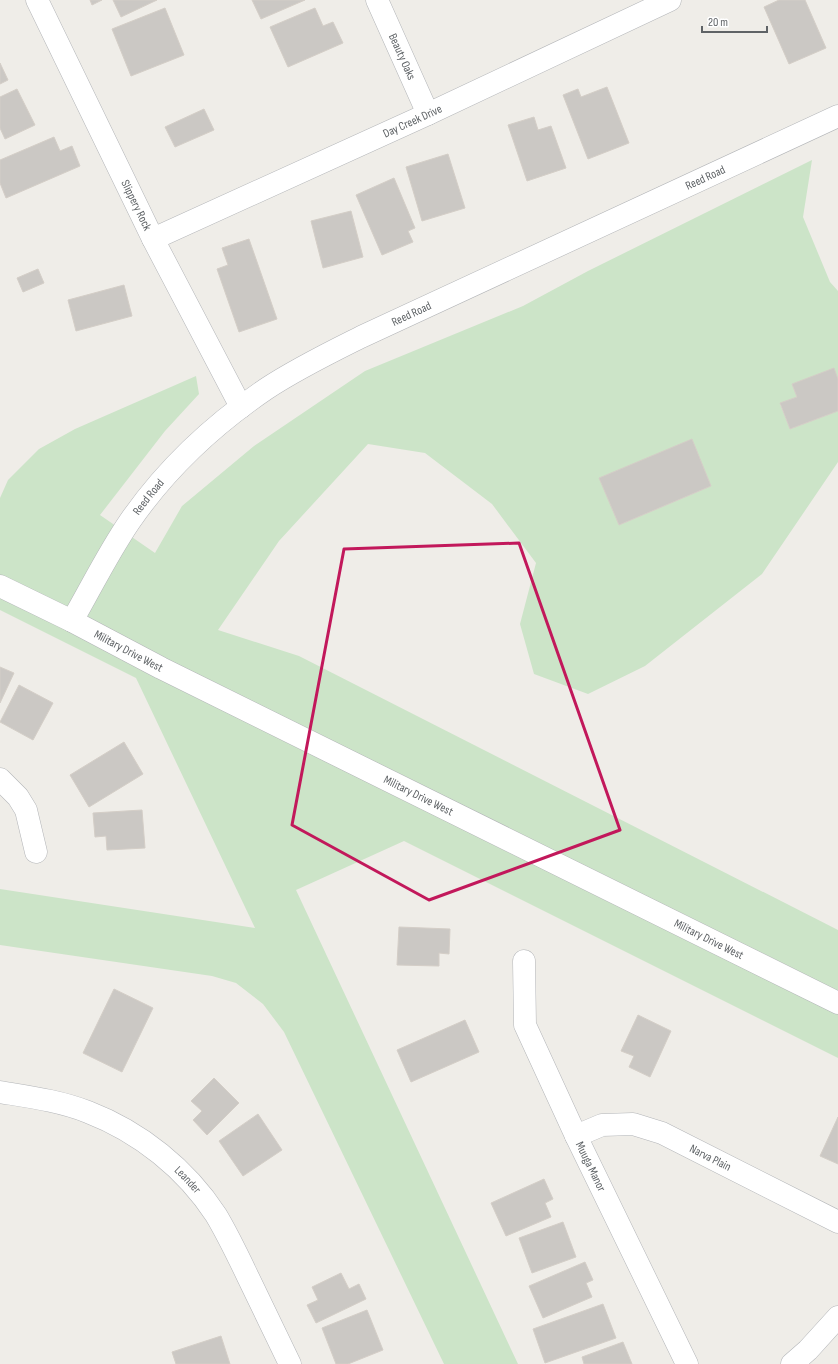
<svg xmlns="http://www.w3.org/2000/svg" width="838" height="1364" font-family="'Sofia Sans Condensed',sans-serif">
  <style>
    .green { fill: #cce4c8; fill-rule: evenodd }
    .building { fill: #cbc8c4; stroke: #d4cec7 }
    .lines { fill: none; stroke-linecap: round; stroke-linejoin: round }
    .minor-casing { stroke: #b3b5b8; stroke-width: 23 }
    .minor { stroke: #fff; stroke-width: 22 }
    .marked { fill: none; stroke: #c2185b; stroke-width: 3; stroke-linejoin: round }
    .labels { text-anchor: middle; stroke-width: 3.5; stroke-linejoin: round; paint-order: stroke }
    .street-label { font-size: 12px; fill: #5f6366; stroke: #fff }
  </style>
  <rect width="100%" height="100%" fill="#efede8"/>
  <!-- green -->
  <path class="green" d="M812 160 803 217 830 282 838 291V379L792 384 797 397 780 404 790 429 838 411V462L762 574 645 666 588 694 534 674 520 624 536 563 492 504 425 453 368 444 279 541 218 630 299 656 838 930V1058L404 841 296 890 518 1364H444L284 1032 263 1004 236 983 212 976 0 945V889L255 928 136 678 0 610V498L8 480 39 449 75 429 196 376 199 394 165 431 100 515 155 553 182 506 254 446 365 371 523 306 588 271ZM692 440 711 486 619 525 600 478Z"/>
  <!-- building -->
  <path class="building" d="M90 0H102L92 5Z
    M113 0H157L121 17Z
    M252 0H305L261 19Z
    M779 0H805L826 48 789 64 764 7Z
    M165 8 184 55 131 76 112 29Z
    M315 8 323 26 333 22 343 43 288 67 270 27Z
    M0 63 8 80 0 84Z
    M607 87 629 143 588 159 563 95 578 89 581 97Z
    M17 89 35 125 5 139 0 128V97Z
    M204 109 214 130 175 147 165 127Z
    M534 117 538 130 551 126 566 168 527 181 508 125Z
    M54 137 60 151 72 146 80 166 6 198 0 183V160Z
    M448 154 465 208 422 221 406 167Z
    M394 178 415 228 408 231 413 242 382 255 356 195Z
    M351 211 363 257 323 268 311 221Z
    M249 239 277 319 239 332 217 269 228 265 222 248Z
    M38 269 44 283 23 292 17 278Z
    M124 285 132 316 76 331 68 300Z
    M834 368 838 379V411L790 429 780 403 797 397 792 384Z
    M692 439 711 486 619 525 599 478Z
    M0 667 14 673 0 703Z
    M19 685 53 703 33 740 0 722Z
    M124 742 143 774 89 807 70 775Z
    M142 810 145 848 107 850 106 836 95 837 93 813Z
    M399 927 450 929 449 954 439 953V966L397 965Z
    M114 989 153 1008 122 1072 83 1053Z
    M638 1015 671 1031 650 1077 629 1067 634 1056 621 1051Z
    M465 1020 479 1052 411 1082 397 1050Z
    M214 1078 239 1103 207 1135 193 1120 202 1111 191 1101Z
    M258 1114 282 1150 243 1176 219 1141Z
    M838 1117V1164L820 1156Z
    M544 1179 553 1199 545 1203 551 1217 506 1236 491 1203Z
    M563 1222 576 1257 532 1273 519 1238Z
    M585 1262 593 1280 586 1283 592 1297 543 1318 529 1286Z
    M341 1273 349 1289 359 1284 366 1299 316 1323 307 1305 318 1300 312 1287Z
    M603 1304 616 1338 545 1363 533 1329Z
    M367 1310 383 1350 348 1364H336L322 1328Z
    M221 1336 230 1364H176L172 1352Z
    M623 1342 632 1364H584L582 1357Z"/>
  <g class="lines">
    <!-- minor casing -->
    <g class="minor-casing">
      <g id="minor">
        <path id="s1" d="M37 0 153 239 241 407"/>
        <path id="s2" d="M377 0 428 114"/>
        <path id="s3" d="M153 239 428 114 670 0"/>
        <path id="s4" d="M0 586 72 621 161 668 838 1003"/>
        <path id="s5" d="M72 621C91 588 108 553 130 521 166 469 213 425 266 389 296 369 329 353 361 337L838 116"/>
        <path d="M0 779 18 797 26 810 36 852"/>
        <path id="s6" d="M524 961 525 1025 576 1136 687 1364"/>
        <path id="s7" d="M0 1092C30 1097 60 1101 88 1112 140 1132 186 1169 216 1215 228 1235 238 1256 248 1277 262 1306 276 1335 290 1364"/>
        <path id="s8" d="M576 1136 602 1125 633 1124 662 1133 838 1222"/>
        <path d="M792 1364 808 1350 838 1317"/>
      </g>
    </g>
    <!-- minor -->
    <use href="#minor" class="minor"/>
  </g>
  <!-- marked area -->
  <path class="marked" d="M519 543 620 830 429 900 292 825 344 549Z"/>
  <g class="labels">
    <!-- street labels -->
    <g class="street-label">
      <text dy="4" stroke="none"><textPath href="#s2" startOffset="62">Beauty Oaks</textPath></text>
      <text dy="4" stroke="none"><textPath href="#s3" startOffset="285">Day Creek Drive</textPath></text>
      <text dy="4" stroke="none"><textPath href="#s5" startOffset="794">Reed Road</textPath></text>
      <text dy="4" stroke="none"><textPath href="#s1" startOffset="228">Slippery Rock</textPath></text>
      <text dy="4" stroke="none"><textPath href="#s5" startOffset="470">Reed Road</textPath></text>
      <text dy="4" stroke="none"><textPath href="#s5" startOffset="146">Reed Road</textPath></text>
      <text dy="4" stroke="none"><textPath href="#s4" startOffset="144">Military Drive West</textPath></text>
      <text dy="4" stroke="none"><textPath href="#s4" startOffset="468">Military Drive West</textPath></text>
      <text dy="4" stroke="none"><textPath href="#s4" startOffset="792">Military Drive West</textPath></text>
      <text dy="4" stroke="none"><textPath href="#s8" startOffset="144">Narva Plain</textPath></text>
      <text dy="4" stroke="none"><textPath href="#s6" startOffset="220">Muuga Manor</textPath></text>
      <text dy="4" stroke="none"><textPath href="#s7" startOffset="212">Leander</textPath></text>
    </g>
  </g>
  <!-- scale -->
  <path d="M702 26v6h65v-6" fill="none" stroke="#5f6366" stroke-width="2"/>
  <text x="708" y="26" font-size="12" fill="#5f6366" stroke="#ffffff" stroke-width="3" paint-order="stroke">20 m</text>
</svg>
